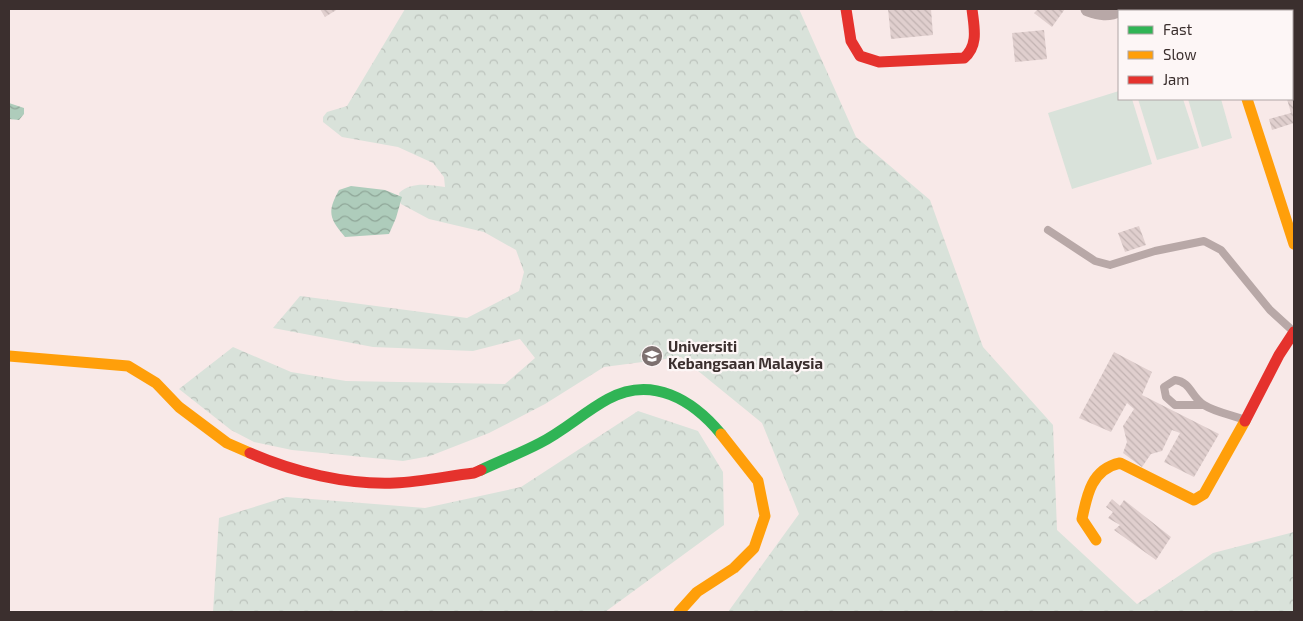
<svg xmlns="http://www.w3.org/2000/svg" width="1303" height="621" font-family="'Exo 2',sans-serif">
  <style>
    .forest { fill: url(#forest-crowns) }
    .pitch { fill: #d9e2da }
    .water { fill: url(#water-waves) }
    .building { fill: url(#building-back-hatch) }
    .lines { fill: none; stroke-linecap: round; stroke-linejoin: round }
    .lane { stroke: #b8a8a7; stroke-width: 8 }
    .street { stroke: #b8a8a7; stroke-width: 15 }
    .fast { stroke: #30b455; stroke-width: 11 }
    .slow { stroke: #ff9f0a; stroke-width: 11 }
    .jam { stroke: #e5322d; stroke-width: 11 }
    .labels { text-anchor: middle; stroke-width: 4.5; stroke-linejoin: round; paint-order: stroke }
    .poi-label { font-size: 15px; font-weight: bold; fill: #3b2f2e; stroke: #fdf6f6; text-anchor: start }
  </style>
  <defs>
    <pattern id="forest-crowns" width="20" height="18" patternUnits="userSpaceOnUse" patternTransform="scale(1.25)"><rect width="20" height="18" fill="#d9e2da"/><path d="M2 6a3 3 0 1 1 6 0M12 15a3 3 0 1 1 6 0" fill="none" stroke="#bbc2bb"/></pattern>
    <pattern id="water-waves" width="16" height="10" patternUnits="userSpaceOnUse" patternTransform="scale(1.25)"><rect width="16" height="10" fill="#aeccbb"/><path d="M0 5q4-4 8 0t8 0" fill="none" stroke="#8fa698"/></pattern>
    <pattern id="building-back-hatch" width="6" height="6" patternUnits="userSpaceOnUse" patternTransform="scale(1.25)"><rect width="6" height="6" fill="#e0cfce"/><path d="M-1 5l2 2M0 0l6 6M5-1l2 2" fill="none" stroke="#c1b2b1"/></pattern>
  </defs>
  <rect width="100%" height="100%" fill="#f8e9e8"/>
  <!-- forest -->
  <path class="forest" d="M405 9H799L856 137 930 200 983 347 1053 425 1057 530 1137 604 1213 553 1294 532V612H728L799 514 762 423 681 357 604 367 545 404 489 433 430 456 403 461 292 450 254 442 231 430 179 389 233 347 291 372 346 381 505 384 535 358 520 339 473 351 373 347 273 328 300 296 467 318 519 291 524 272 516 250 484 232 429 219 401 204 399 193C412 181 429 185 445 187L444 177 433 163 398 147 342 137 323 122V117L327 112 347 106Z
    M638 411 698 431 723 472 724 525 605 612H213L219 518 286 497 425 508 521 487Z"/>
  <!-- pitch -->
  <path class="pitch" d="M1119 91V99H1132L1152 164 1072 189 1048 113Z
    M1138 99H1183L1199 148 1157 160Z
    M1188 99H1221L1232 138 1202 147Z"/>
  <!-- water -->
  <path class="water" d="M9 103 24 108V114L19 120 9 119Z
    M351 186 385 190 402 197 396 218 389 234 345 237C329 218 327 212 339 190Z"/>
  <!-- building -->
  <path class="building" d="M320 9H338L325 17Z
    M888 9H931L933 35 891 39Z
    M1038 9H1065L1052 27 1034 13Z
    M1236 9H1294V43H1292V11H1262V9L1236 11Z
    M1044 30 1047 59 1015 62 1012 33Z
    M1294 68V123L1272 130 1269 119 1291 113 1287 99H1292V69Z
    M1139 226 1146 245 1125 252 1118 233Z
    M1114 352 1152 372 1142 395 1219 434 1194 477 1164 462 1180 433 1172 430 1162 451 1151 454 1142 467 1123 453 1127 442 1123 426 1134 409 1127 403 1111 432 1079 418Z
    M1112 499 1120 506 1124 500 1171 537 1156 560 1114 530 1120 525 1108 518 1113 512 1106 507Z"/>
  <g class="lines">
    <!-- lane -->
    <path class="lane" d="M1048 230 1095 261 1110 265 1155 251 1204 241 1221 250 1270 310 1293 331
      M1203 405H1175L1166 397 1164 387 1175 380C1191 382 1191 397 1204 405 1215 412 1232 415 1245 420"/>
    <!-- street -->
    <path class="street" d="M1088 9C1099 13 1109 15 1119 9
      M1218 9 1219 11"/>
    <!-- fast -->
    <path class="fast" d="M481 470C500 461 521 453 540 443 564 431 584 412 608 399 652 375 693 400 721 434"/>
    <!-- slow -->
    <path class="slow" d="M1247 99 1294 244
      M9 356 128 366 156 383 179 407 227 443 250 453
      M1096 540 1082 519C1087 494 1092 469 1120 463L1194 500 1204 494 1245 421
      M679 612 697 592 734 568 754 548 765 516 758 481 721 434"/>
    <!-- jam -->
    <path class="jam" d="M846 9 851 41 860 56 879 62 964 58C979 45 974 27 972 9
      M1245 421 1279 355 1294 332
      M250 453C294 472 346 485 395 483 421 482 448 476 474 473L481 470"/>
  </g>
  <!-- icons -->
  <defs>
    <g id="university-disc" transform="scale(1.125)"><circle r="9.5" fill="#7d706f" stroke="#fdf6f6"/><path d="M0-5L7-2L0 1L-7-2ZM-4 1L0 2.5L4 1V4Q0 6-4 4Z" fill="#fff"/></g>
  </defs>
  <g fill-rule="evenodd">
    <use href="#university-disc" x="652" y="356"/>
  </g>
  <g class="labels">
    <!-- poi labels -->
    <g class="poi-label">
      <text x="668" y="352">Universiti<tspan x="668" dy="17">Kebangsaan Malaysia</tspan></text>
    </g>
  </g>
  <!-- border -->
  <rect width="1303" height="621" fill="none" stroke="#3b2f2e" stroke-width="20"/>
  <!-- legend -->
  <rect x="1118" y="10" width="175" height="90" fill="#fdf6f6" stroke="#afa6a6"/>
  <rect x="1128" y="26" width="25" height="8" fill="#30b455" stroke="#afa6a6"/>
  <text x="1163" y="35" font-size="15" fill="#3b2f2e">Fast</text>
  <rect x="1128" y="51" width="25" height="8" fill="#ff9f0a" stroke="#afa6a6"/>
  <text x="1163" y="60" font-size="15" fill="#3b2f2e">Slow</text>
  <rect x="1128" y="76" width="25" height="8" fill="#e5322d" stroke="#afa6a6"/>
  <text x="1163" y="85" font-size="15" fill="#3b2f2e">Jam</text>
</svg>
